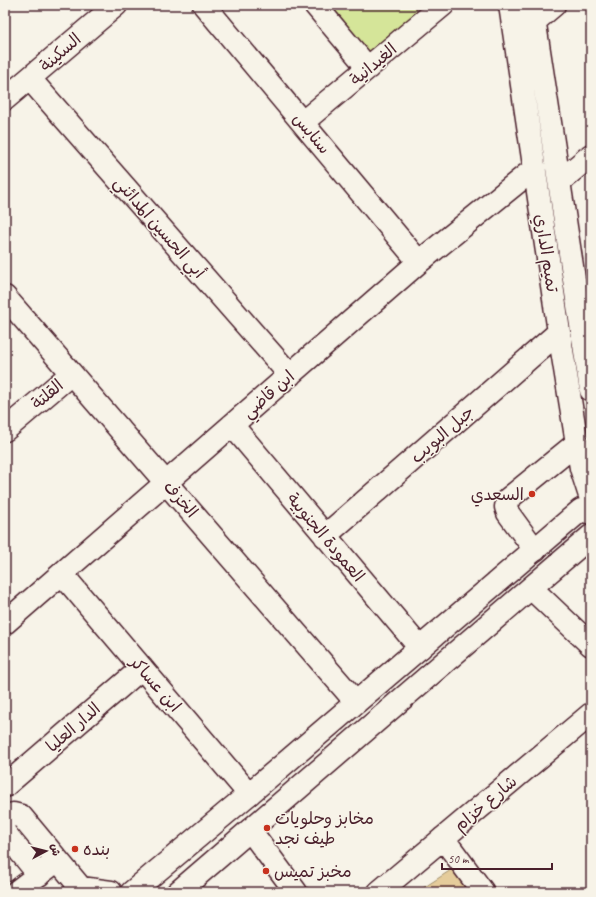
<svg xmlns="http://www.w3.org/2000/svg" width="596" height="897" font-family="Caveat,'Playpen Sans Arabic',sans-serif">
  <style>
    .green { fill: #d5e599; stroke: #908262 }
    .building { fill: #e5cc9b; stroke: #a08f6c }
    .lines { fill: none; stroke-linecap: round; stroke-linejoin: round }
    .minor-casing { stroke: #4a1f2b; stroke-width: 25 }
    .major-casing { stroke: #4a1f2b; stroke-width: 25 }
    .minor { stroke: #f7f3e8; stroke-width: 22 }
    .major { stroke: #f7f3e8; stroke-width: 22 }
    .poi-dot { fill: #c8321e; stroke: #f7f3e8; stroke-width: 1.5 }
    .labels { text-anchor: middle; stroke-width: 3; stroke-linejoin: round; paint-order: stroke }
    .street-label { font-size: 17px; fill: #4a1f2b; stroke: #f7f3e8 }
    .poi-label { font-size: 17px; fill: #4a1f2b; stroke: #f7f3e8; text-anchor: start }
  </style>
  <rect width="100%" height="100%" fill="#f7f3e8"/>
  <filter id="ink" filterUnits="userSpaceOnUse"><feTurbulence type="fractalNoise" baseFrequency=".025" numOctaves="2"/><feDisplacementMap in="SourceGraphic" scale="8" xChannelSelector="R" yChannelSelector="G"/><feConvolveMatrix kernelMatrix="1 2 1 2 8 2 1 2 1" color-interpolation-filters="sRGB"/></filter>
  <g filter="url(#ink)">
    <!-- green -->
    <path class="green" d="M331 5H416L417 12 371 54Z"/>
    <!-- building -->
    <path class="building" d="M454 868 470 892H417Z"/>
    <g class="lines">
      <!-- minor casing -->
      <g class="minor-casing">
        <path id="minor" d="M204 5 419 262
          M315 5 368 68
          M510 5 559 332 581 468 591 499
          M532 5 591 390
          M534 22 554 5
          M30 79 290 375
          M5 99 116 5
          M303 122 443 5
          M559 182 591 155
          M5 297 356 702
          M232 425 420 648
          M5 430 71 374
          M325 536 559 332
          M535 550 508 513 506 507 508 499 577 443
          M62 574 249 794
          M531 588 591 645
          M5 623 419 262 535 168
          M5 786 142 668
          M5 820 13 814 21 816 81 888
          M250 830 296 892
          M5 833 39 875
          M443 838 483 892
          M16 892 50 866
          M75 892 81 888 111 892
          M379 892 591 714"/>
      </g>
      <!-- major casing -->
      <g class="major-casing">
        <path id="major" d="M132 892 249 794 581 510 591 513
          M178 892 591 536"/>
      </g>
      <!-- minor -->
      <use href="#minor" class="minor"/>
      <!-- major -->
      <use href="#major" class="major"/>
    </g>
  </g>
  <!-- markers -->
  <g class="poi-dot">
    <circle cx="532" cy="494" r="4"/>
    <circle cx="267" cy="828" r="4"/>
    <circle cx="75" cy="849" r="4"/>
    <circle cx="266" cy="871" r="4"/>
  </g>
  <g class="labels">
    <!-- street labels -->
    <g class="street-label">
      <text transform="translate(60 52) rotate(-41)" y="6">السكينة</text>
      <text transform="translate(373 64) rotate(-40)" y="6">الغيدانية</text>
      <text transform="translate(312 133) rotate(50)" y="6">سنابس</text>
      <text transform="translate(160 227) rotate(49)" y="6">أبي الحسين المدائني</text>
      <text transform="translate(547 253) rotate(81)" y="6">تميم الداري</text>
      <text transform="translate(47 394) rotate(-40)" y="6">القلتة</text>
      <text transform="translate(268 394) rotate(-41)" y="6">ابن قاضي</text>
      <text transform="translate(442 434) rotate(-41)" y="6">جبل البويب</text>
      <text transform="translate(181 499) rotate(49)" y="6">الخزف</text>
      <text transform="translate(326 537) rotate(50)" y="6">العمودة الجنوبية</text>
      <text transform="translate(156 684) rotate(49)" y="6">ابن عساكر</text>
      <text transform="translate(73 727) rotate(-41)" y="6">الدار العليا</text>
      <text transform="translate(485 803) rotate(-40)" y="6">شارع خزام</text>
    </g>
    <!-- poi labels -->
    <g class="poi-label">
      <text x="524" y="500" text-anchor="end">السعدي</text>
      <text x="275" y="824">مخابز وحلويات<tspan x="275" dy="20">طيف نجد</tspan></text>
      <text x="83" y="855">بنده</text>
      <text x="274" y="877">مخبز تميس</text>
    </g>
  </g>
  <!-- margin -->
  <rect width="596" height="897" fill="none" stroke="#f7f3e8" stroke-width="20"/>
  <rect x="10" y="10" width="576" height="877" fill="none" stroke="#4a1f2b" stroke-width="1.5" filter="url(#ink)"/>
  <!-- north arrow -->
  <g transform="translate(46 851) rotate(83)" stroke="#f7f3e8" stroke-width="3" paint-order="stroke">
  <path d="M0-3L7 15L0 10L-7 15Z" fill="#4a1f2b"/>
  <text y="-6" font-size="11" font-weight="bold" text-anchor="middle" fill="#4a1f2b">ش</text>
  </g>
  <!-- scale -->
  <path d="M442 863v6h110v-6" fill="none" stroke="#4a1f2b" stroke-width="2"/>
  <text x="448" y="863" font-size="12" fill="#4a1f2b" stroke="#f7f3e8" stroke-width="3" paint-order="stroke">50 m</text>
</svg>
